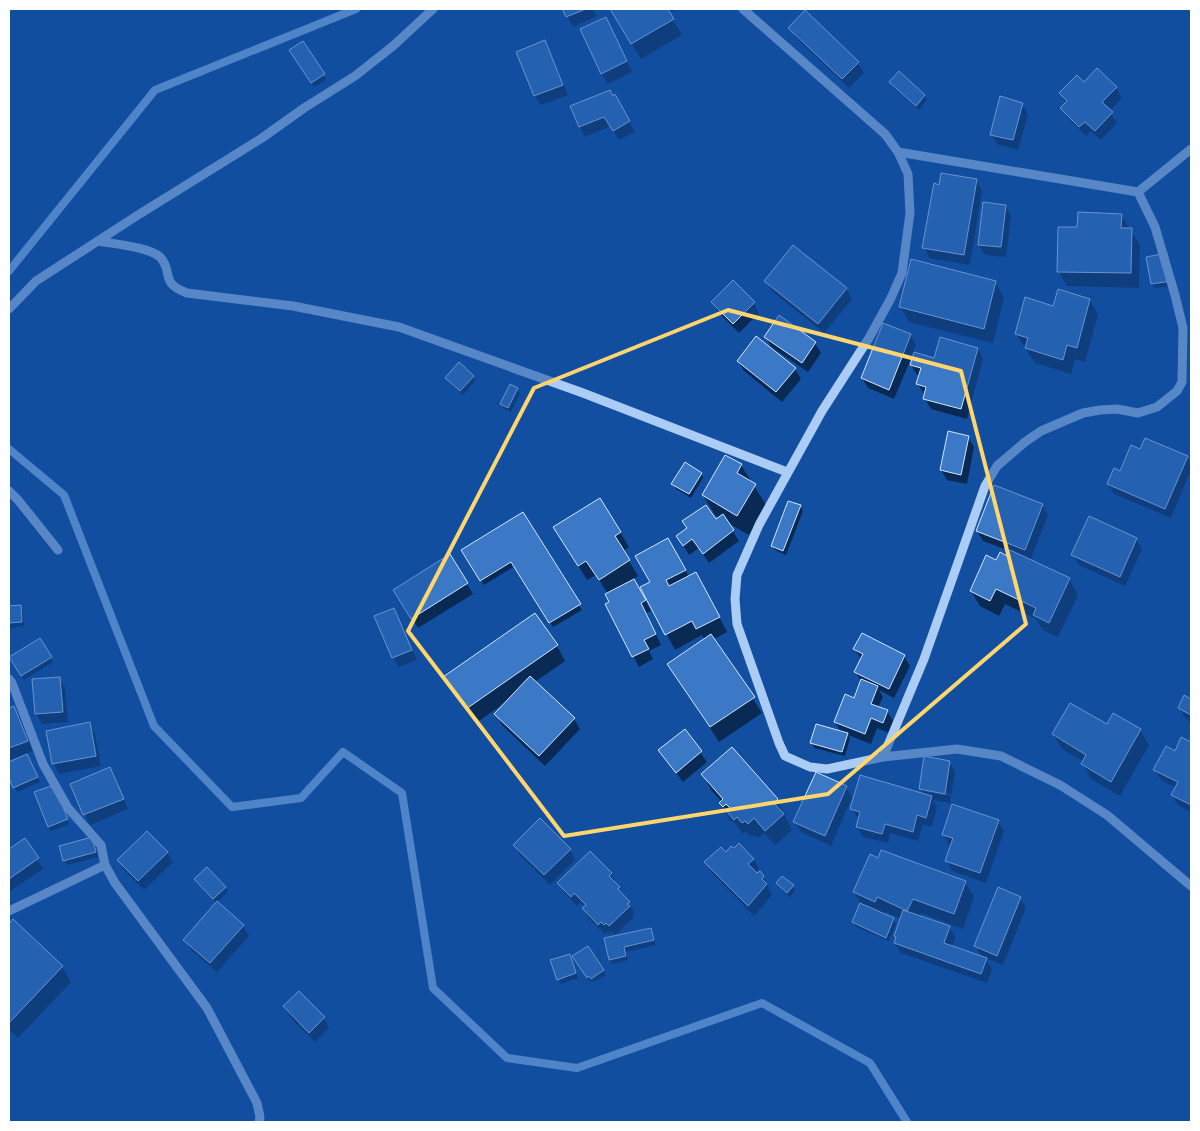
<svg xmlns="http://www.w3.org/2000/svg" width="1200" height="1131" font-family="Inter,sans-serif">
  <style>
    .shadow { fill: #0007; fill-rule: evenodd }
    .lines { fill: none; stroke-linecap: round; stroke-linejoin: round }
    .stream { stroke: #9cc6f8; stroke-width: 8 }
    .building { fill: #3b78c6; stroke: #d3e6fe }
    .minor { stroke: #aaccf5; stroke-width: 9 }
    .marked { fill: none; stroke: #ffd56e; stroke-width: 4; stroke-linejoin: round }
  </style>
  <rect width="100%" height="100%" fill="#124fa0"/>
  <!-- shadow -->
  <path class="shadow" d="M563 9H593L597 16 573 27Z
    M611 9H677L669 13 682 35 641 59Z
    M611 28 632 72 608 84 602 74Z
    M790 28 858 63 864 73 849 88 796 38Z
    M545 42 550 52 568 95 541 105 535 96Z
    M303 43 326 80 314 87 291 50Z
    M890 82 924 95 927 100 919 110 893 87Z
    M1084 84 1116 88 1122 98 1109 111 1117 123 1101 140 1091 131 1086 136 1068 118 1062 108 1066 104 1061 94Z
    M615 96 635 132 619 140 611 126 585 137 580 127Z
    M1022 104 1028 114 1018 150 997 144 991 134Z
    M976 180 982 190 970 265 929 258 924 247 940 186Z
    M1005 206 1011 216 1006 257 985 255 979 245Z
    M1121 215 1140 245 1139 288 1067 286 1058 271 1079 228Z
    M1167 255 1169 259 1174 286 1155 288 1152 284Z
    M766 281 846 289 852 299 824 333 772 291Z
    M995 282 1004 298 993 343 909 322 900 306Z
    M1090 300 1098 315 1085 362 1075 359 1071 374 1035 363 1016 334 1054 307Z
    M713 302 754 303 759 313 739 333 718 312Z
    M910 335 916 345 913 353 935 359 978 349 983 359 967 419 931 409 925 399 926 395 924 394 918 384 920 376 917 375 911 365 914 355 913 354 894 399 868 388 862 378Z
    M766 337 815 343 821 353 808 372 771 347Z
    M738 361 795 369 801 379 782 402 744 371Z
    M473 376 475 381 463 395 449 383 446 378Z
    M517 389 520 393 511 412 504 409 501 404Z
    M968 437 974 447 967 484 947 480 941 470Z
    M1141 450 1187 457 1191 464V470L1171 518 1114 494 1108 484Z
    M741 465 766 505 749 535 728 523 739 541 709 563 699 548 689 555 677 536 719 518 715 515 703 495Z
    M701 473 703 478 691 498 676 489 673 484Z
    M1042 505 1048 515 1030 561 1069 579 1078 595 1058 637 1043 630 1036 619 1005 604 999 616 980 606 971 591 997 562 1008 557 1010 551 983 541 977 531Z
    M800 506 803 511 786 555 775 550 772 546Z
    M523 514 582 610 553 627 515 566 484 585 462 551Z
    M620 532 629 547 623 551 638 576 633 579 651 611 646 613 661 645 649 651 653 659 639 667 607 604 610 603 608 594 596 575 587 580 564 542Z
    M1136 539 1142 549 1125 586 1079 565 1073 555Z
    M676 554 689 577 704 588 727 632 714 639 762 713 719 742 669 664 704 640 702 635 675 650 642 588 652 583Z
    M450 556 473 594 418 628 401 600Z
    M20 607 23 611 24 626 9 628V608Z
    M394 609 417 660 399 667 393 658Z
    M39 640 53 662 24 680 11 658Z
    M557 646 565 661 535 682 574 719 580 729 545 766 502 725 496 715 506 702 476 723 445 677Z
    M854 649 904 656 910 666 894 698 879 690 883 697 878 708 887 711 893 721 889 733 877 728 871 744 848 735 850 738 845 756 814 748 812 743 841 732 835 722 854 699 861 682 856 672 862 660Z
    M59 678 65 688 68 722 42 724 36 714 34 680Z
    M1185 697 1191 700V722L1185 718 1179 708Z
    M14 708 20 718 33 751 26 754 40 782 17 792 9 775V764L25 756 24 755 9 760V710Z
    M89 724 95 734 101 766 59 774 54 764 47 732Z
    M1107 726 1140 730 1149 745 1120 796 1091 779 1083 764 1084 762 1062 749 1053 734Z
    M685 731 707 762 683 782 660 751Z
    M1182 739 1191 743V812L1178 805 1172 795 1176 788 1161 780 1155 770 1175 752Z
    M949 762 955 772 950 803 933 800 937 807 932 827 923 824 918 841 890 833 888 843 863 837 857 827 859 820 852 809 924 794 920 789ZM926 789 951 794V796L926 792Z
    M110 768 128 809 90 825 71 784Z
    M703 774 777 800 792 830 775 845 764 833 758 838 755 835 752 837 746 832 743 834 733 820 732 822 729 819 721 804 722 802 711 790Z
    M846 787 852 797 831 846 801 832 795 822Z
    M56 791 69 824 51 831 49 826Z
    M998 821 1004 831 986 883 952 871 947 861 952 845H949L943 834Z
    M25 840 43 869 9 892V850Z
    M94 843 98 857 67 865 60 847Z
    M515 845 570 850 575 860 550 885 520 855Z
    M167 852 173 862 144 890 124 870 119 860Z
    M726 854 754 859 759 869 755 873 763 877 769 887 768 888 772 895 754 916 712 873 706 863Z
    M879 859 965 882 974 897 963 929 921 913 920 917 949 927 955 937 952 947 982 957 976 946 1020 898 1026 908 1003 965 985 958 992 969 987 983 901 953 895 943 896 939 895 936 901 919 886 912 884 915 893 919 896 924 889 941 856 927 853 922 861 904 854 892Z
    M611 874 634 912 633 914 634 917 615 935 612 932 610 934 608 931 605 934 589 919 584 909 585 907 581 903 577 906 565 893 559 883Z
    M196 879 225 888 228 892 217 902 243 926 249 936 217 972 191 950 185 940 217 904Z
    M777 883 793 886 795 891 790 897 780 888Z
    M13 921 62 967 71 982 18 1038 9 1029V925Z
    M650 929 656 945 626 952 628 960 613 964 610 960 606 939Z
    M587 947 606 975 594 982 593 980 590 982 576 961Z
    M572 960 578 978 561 984 558 979Z
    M285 1007 324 1018 329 1028 315 1042 290 1017Z"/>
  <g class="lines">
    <!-- stream -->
    <path class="stream" d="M9 271 155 90 356 9
      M9 449 64 495 154 726 232 807 301 798 343 752 402 793 433 988 507 1058 577 1068 762 1003 870 1063 907 1122"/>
  </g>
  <!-- building -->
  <path class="building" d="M562 9H586L566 17Z
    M610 9H668L674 19 631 44Z
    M805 10 859 62 842 79 788 28Z
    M606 17 627 61 601 74 580 29Z
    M545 40 563 85 534 96 516 52Z
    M303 41 325 74 311 83 289 50Z
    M1097 68 1117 87 1102 102 1113 112 1095 131 1085 122 1079 127 1060 108 1067 101 1059 93 1077 75 1084 82Z
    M899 71 925 95 916 106 889 82Z
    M610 90 613 96 615 94 630 121 613 131 604 117 579 127 570 106Z
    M1000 96 1023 103 1013 140 990 135Z
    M941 173 977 179 964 255 922 248 934 183 939 185Z
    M983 202 1006 205 1001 247 978 245Z
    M1078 212 1122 214 1121 228H1132L1131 273 1057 272 1058 227H1077Z
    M793 245 847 288 818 324 764 281Z
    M1167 253 1172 281 1151 284 1146 257Z
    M911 259 996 281 984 329 899 307Z
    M733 280 755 302 733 324 711 302Z
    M1058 289 1090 299 1077 348 1067 345 1063 360 1025 348 1028 338 1015 334 1025 297 1053 306Z
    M779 315 816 342 802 363 764 337Z
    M883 323 911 334 889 390 861 378Z
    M756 336 796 368 776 392 737 361Z
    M940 337 978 348 961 409 923 399 926 387 916 384 921 368 910 365 914 352 934 358Z
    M459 362 474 376 460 391 445 378Z
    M510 384 518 388 508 408 500 404Z
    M948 431 969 436 961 475 940 470Z
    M1145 438 1188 456 1165 509 1107 484 1114 468 1120 471 1131 445 1140 449Z
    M725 455 742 464 737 473 756 484 737 516 702 495Z
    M685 462 702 473 689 494 671 484Z
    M994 485 1043 504 1025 550 976 531Z
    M600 498 621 532 615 536 630 560 599 580 586 561 578 566 553 527Z
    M788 501 801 505 783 551 771 546Z
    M706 505 716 519 723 514 734 530 703 554 692 539 683 546 676 536 687 528 682 521Z
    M523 512 581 604 549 623 511 562 480 581 461 550Z
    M1089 516 1137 538 1120 577 1071 555Z
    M668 538 686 570 666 580 669 586 696 572 720 617 696 629 692 621 665 635 640 587 650 582 635 556Z
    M1010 550 1070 578 1049 623 1033 615 1036 608 996 589 990 601 970 591 986 555 996 560 1000 552 1007 556Z
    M450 554 468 583 411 619 393 590Z
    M634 579 646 600 641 603 656 634 644 640 649 649 632 657 605 604 609 602 605 594Z
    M21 605 22 622 9 623V606Z
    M394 608 412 650 392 658 374 616Z
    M535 613 558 645 466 709 443 677Z
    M862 633 905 655 889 689 854 672 863 654 853 649Z
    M711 634 755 697 710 727 667 664Z
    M40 638 52 657 21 676 9 657Z
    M530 676 575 718 539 756 494 714Z
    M60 677 63 712 35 714 32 679Z
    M861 679 878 686 871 704 888 710 883 723 871 718 865 734 834 722 845 694 854 698Z
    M1184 695 1191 699V715L1178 708Z
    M1070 703 1107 724 1113 713 1141 729 1111 782 1081 764 1086 755 1052 734Z
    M14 706 28 741 9 748V708Z
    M90 722 96 756 52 764 46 731Z
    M816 724 848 733 842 752 810 743Z
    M685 729 702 751 676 773 658 750Z
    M1181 737 1191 742V805L1171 795 1178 782 1153 770 1166 746 1175 751Z
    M732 747 778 799 774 803 784 814 765 831 754 818 748 824 745 821 742 823 737 817 734 820 727 812 731 809 726 804 723 807 719 803 723 799 701 774Z
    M27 754 38 777 13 788 9 778V762Z
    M924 756 950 761 945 794 919 789Z
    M110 767 124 799 83 815 70 784Z
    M816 772 847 786 825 836 793 822Z
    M860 775 932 796 926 818 917 815 913 832 885 824 882 834 856 827 860 812 850 809Z
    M54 785 68 819 48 827 34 792Z
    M952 804 999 820 980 873 945 861 953 838 942 835Z
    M540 818 571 849 544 875 513 845Z
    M147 831 168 852 138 881 117 860Z
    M92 837 96 852 63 861 59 846Z
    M25 838 39 858 9 879V849Z
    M739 843 754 859 748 864 757 873 760 871 764 876 762 879 767 884 748 906 704 862 721 847 726 852 731 846 734 848Z
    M881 850 966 881 954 914 913 899 907 911 877 897 875 902 853 892 870 854 878 858Z
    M590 851 612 873 609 876 620 887 618 889 630 902 627 904 630 906 609 926 606 923 604 925 601 922 598 925 582 908 586 905 574 893 571 897 557 883Z
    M207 867 226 887 213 899 194 879Z
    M782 876 794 885 787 893 776 883Z
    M998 887 1021 897 997 956 974 946Z
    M217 901 244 925 210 963 183 940Z
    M860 903 894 918 886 938 852 922Z
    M903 910 950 926 944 943 987 958 981 974 894 943 896 937 894 936Z
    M13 919 63 966 9 1023V924Z
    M651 928 654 940 624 947 626 956 609 960 604 938Z
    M588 946 604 970 591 979 589 976 587 978 572 956Z
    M570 954 576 973 557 980 550 960Z
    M299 991 325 1017 309 1033 283 1006Z"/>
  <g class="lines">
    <!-- minor -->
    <path class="minor" d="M743 9 885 134 898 152 908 174 910 213 902 273 891 298 869 338 822 411 759 525 737 575 735 599 737 624 779 743 785 756 810 767 827 769 883 757 957 749 1001 756 1060 785 1107 815 1191 886
      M898 152 1138 192 1191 149
      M99 241C114 244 149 247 160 257 174 272 159 283 187 293L293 306 399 327 583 393 787 472
      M9 309 36 281 138 215 262 138 304 108 355 76 393 46 433 9
      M9 491 18 500 58 550
      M9 679 12 683 43 764 68 808 101 845 105 865 115 883 207 1008 257 1103 260 1117 259 1122
      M883 757 924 659 985 486 997 466 1025 442 1041 431 1083 413 1100 410 1117 409 1138 413 1157 407 1177 391 1182 382 1183 328 1175 295 1155 227 1138 192
      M9 911 105 865"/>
  </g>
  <!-- marked area -->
  <path d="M0 0H1200V1131H0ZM728 310 961 371 1026 624 828 794 564 836 408 631 534 388Z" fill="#124fa0" fill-opacity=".55" fill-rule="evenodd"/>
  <path class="marked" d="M728 310 961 371 1026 624 828 794 564 836 408 631 534 388Z"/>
  <!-- border -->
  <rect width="1200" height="1131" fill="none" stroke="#ffffff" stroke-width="20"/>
</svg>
